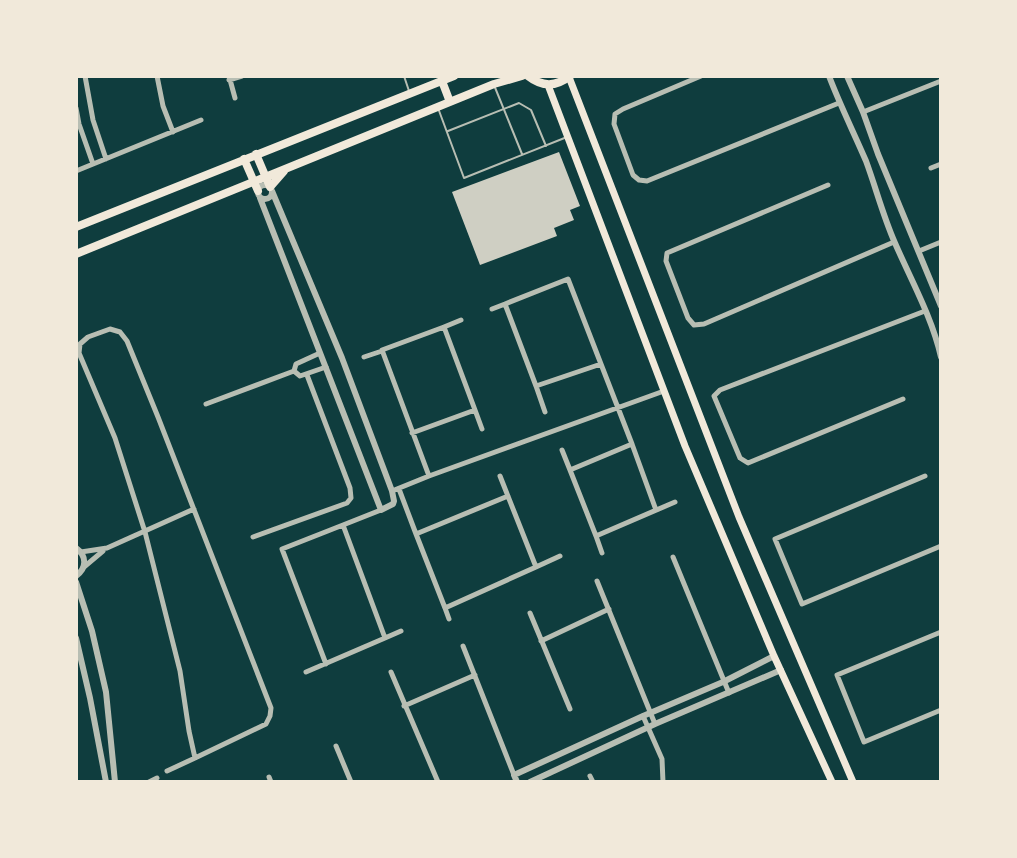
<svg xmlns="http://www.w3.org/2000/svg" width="1017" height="858" font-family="'DM Sans',sans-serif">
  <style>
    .building { fill: #cfcfc3 }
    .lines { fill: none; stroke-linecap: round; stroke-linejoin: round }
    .service { stroke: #b8beb3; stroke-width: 2 }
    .minor { stroke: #b8beb3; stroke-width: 5 }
    .tertiary { stroke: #b8beb3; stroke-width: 6 }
    .secondary { stroke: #f1e9da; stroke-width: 7 }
    .primary { stroke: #f1e9da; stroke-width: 8 }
  </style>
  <rect width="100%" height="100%" fill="#0f3d3e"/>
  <!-- building -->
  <path class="building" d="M559 152 580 206 570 210 574 220 554 228 557 236 480 265 452 192Z"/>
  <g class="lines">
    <!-- service -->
    <path class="service" d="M404 76 409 91
      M494 85 522 154
      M438 108 464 178 567 137
      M448 131 519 103 531 110 546 146"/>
    <!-- minor -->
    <path class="minor" d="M85 76 93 120 106 159
      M157 76 163 106 173 132
      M229 76 235 98
      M701 76 623 109 615 114 614 124 633 175 639 180 647 181 839 103
      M229 80 242 76
      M76 108 79 124 93 164
      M863 112 941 81
      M931 168 941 164
      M76 171 201 120
      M828 185 667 253 666 261 688 318 694 325 704 324 894 242
      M919 251 941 242
      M492 309 505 304
      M444 327 461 320
      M110 329 120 332 127 341 158 417 271 708 270 716 266 724 195 758 189 731 180 671 145 532 115 438 79 353 80 344 88 337Z
      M320 353 296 364 294 371 300 376 326 367
      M364 357 382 351
      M601 364 536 386 505 304 568 279 632 444
      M536 386 545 412
      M903 399 748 463 740 458 714 396 720 390 925 311
      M206 404 294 371
      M475 410 482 429
      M562 450 570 470
      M429 476 664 391
      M500 476 536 567 445 608 416 534 508 496
      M925 476 775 539 802 604 941 546
      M399 489 416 534
      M392 491 429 476 382 350 444 327 475 410 412 433
      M656 510 632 444 570 470 596 536 675 502
      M343 525 381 510
      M596 536 602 553
      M253 537 347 503 351 498 350 488 307 375
      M81 552 107 548 194 509
      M673 557 729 693
      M84 567 103 551
      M536 567 560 556
      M597 581 655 724
      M445 608 449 619
      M530 613 570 709
      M941 632 837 675 864 742 941 710
      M385 638 401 631
      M541 641 609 609
      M463 646 514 775
      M306 672 385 638 343 525 282 549 326 664
      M391 672 438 782
      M404 706 475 675
      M643 716 662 759 663 782
      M336 746 351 782
      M167 771 195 758
      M590 776 593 782
      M269 777 271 782
      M149 782 157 778"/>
    <!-- tertiary -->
    <path class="tertiary" d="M829 76C840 105 854 133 866 161 876 188 883 216 895 243 911 280 932 317 941 357
      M847 76 863 112 878 154 941 306
      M258 192a7 7 0 1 1 14 0a7 7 0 1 1-14 0Z
      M260 198 381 510 393 504 394 501 392 491 342 358 272 191
      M76 548C87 556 87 568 76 576
      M76 582 92 631 106 692 115 782
      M76 638 90 698 106 782
      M517 782 514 775 643 716 723 682 774 656
      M530 782 655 724 781 670"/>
    <!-- secondary -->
    <path class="secondary" d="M569 77 739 517 853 782
      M548 85 685 446 774 656 832 782"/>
    <!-- primary -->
    <path class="primary" d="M528 76C542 87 556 87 570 76
      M442 81 450 102
      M256 154 270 187 284 171
      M244 159 258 191
      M76 227 454 76
      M76 254 494 84 522 76"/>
  </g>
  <!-- border -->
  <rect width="1017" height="858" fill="none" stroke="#f1e9da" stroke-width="156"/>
</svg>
